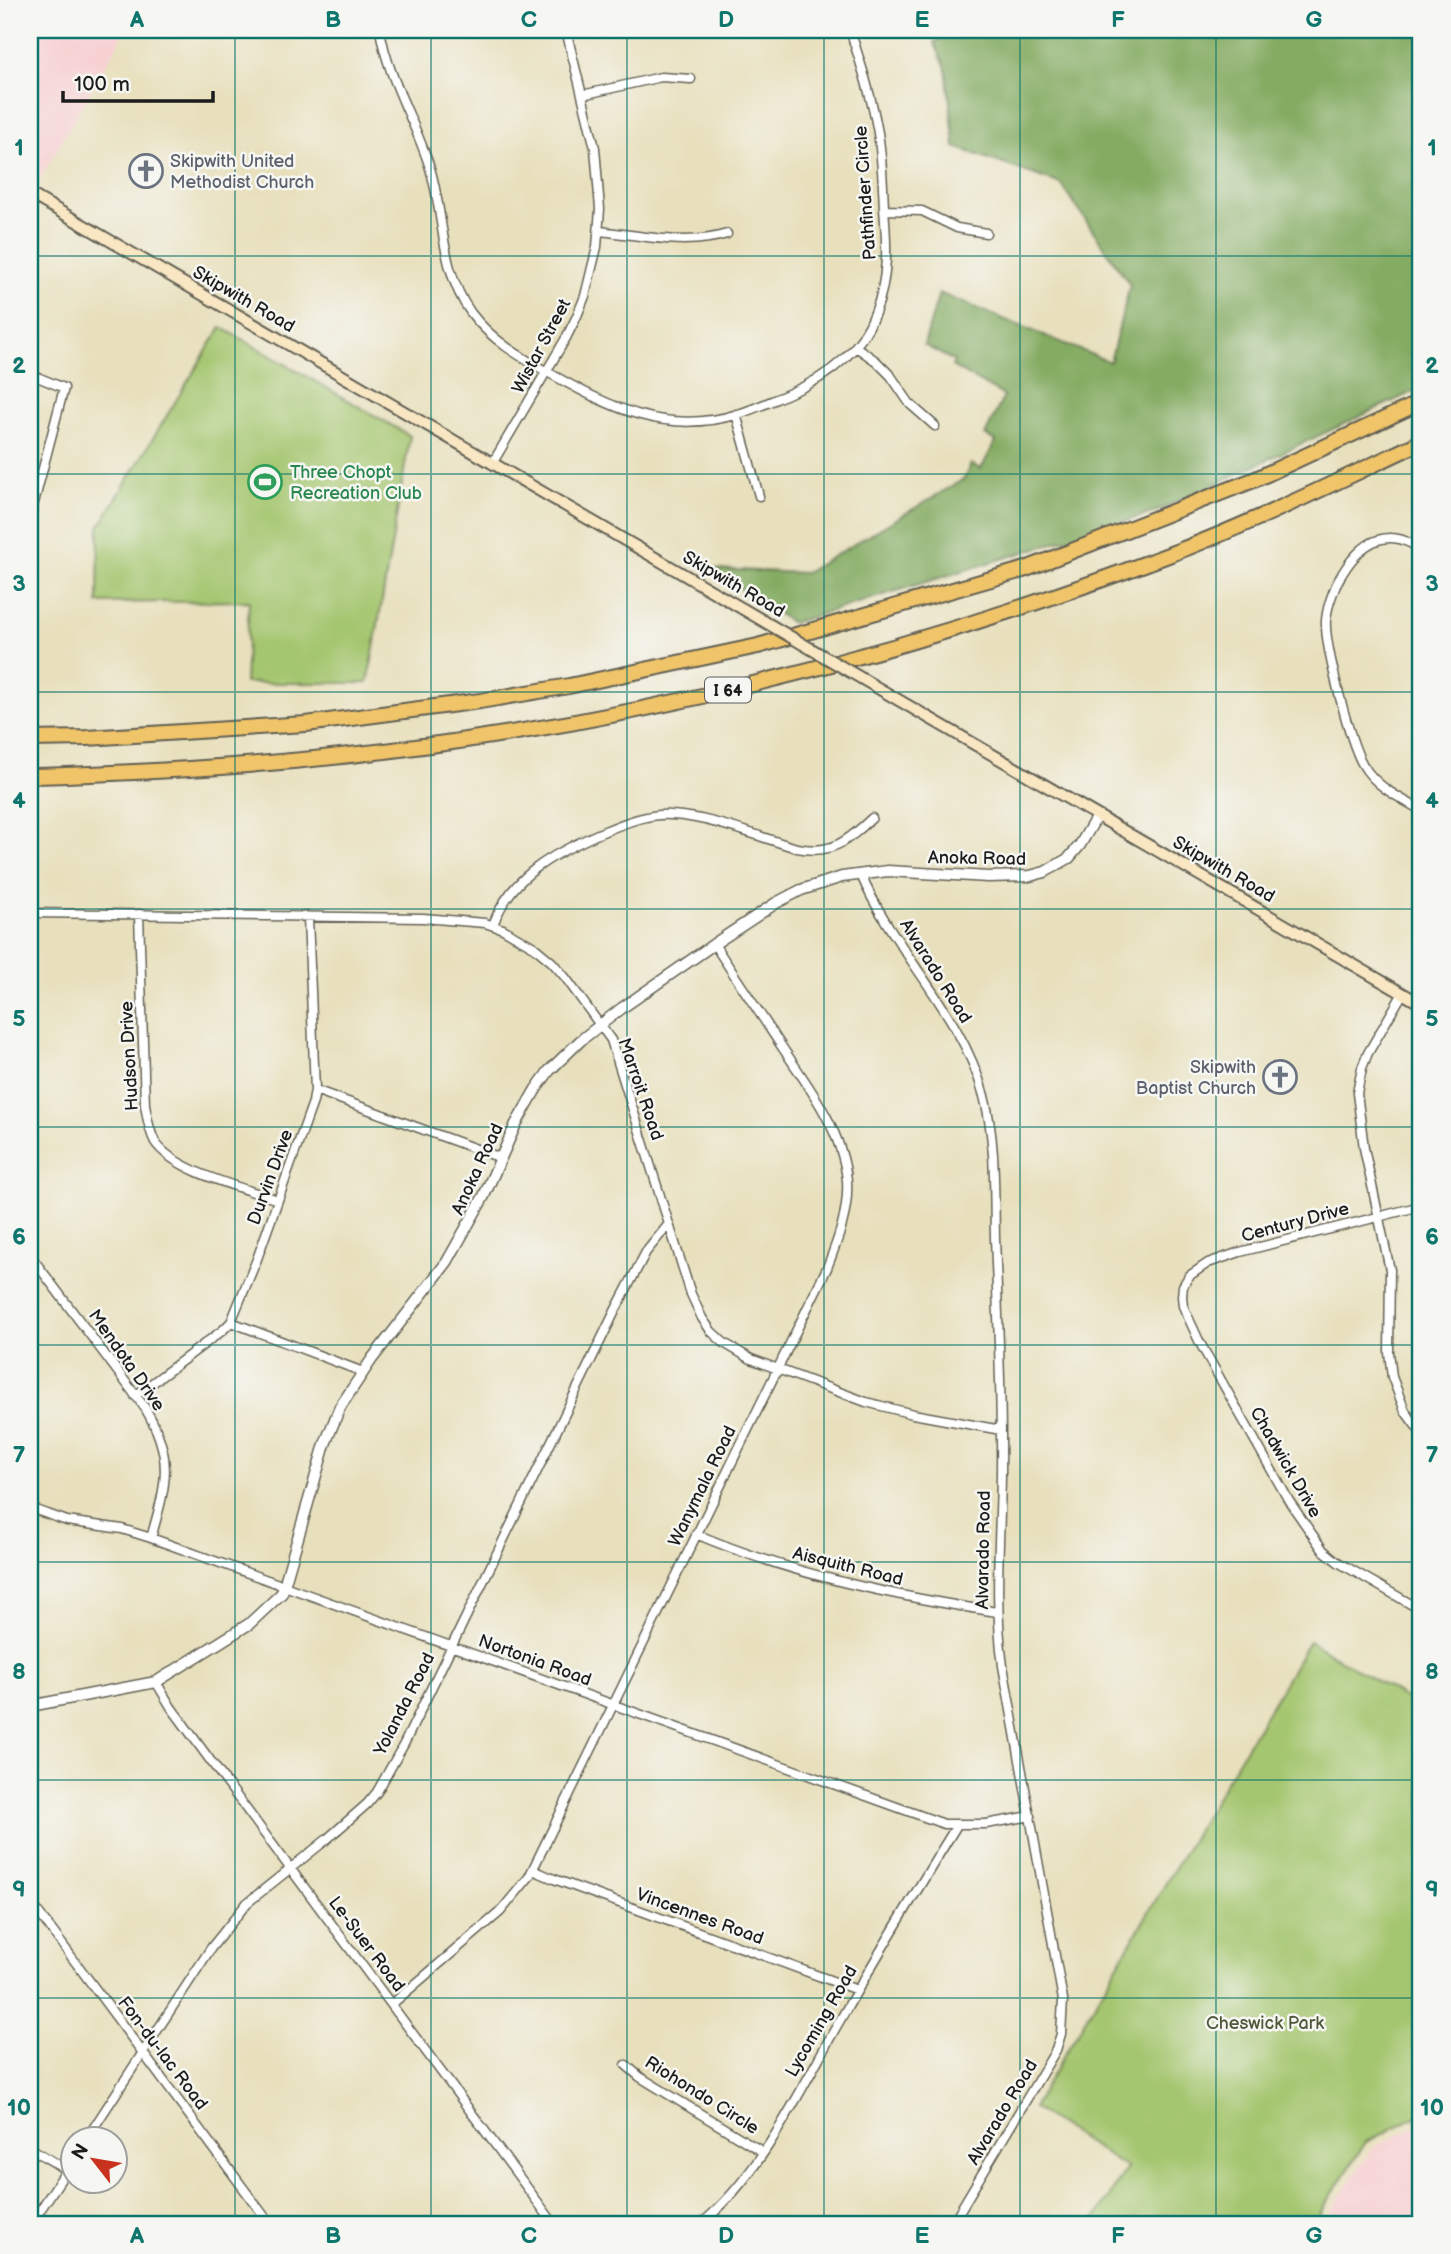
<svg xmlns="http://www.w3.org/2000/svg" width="1451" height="2254" font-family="'Balsamiq Sans',sans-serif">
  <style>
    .built { fill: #f7cfd1 }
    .green { fill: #a5c66f; stroke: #607146; stroke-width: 2 }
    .forest { fill: #84ab62; stroke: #50643f; stroke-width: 2 }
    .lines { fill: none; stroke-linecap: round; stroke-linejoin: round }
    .minor-casing { stroke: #636154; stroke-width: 11 }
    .tertiary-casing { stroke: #636154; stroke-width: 13 }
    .secondary-casing { stroke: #636154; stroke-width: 14 }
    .motorway-casing { stroke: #636154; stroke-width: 18 }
    .minor { stroke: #fff; stroke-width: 8 }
    .tertiary { stroke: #fff; stroke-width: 10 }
    .secondary { stroke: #f9e7c3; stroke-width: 10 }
    .motorway { stroke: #f0c469; stroke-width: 14 }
    .secondary-bridge-casing { stroke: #636154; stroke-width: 14; stroke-linecap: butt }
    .secondary-bridge { stroke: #f9e7c3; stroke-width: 10 }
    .grid { fill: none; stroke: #0f766e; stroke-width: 2; stroke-opacity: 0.55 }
    .labels { text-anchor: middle; stroke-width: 5; stroke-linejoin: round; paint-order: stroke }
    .shield { fill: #f6f6f2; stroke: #5d5d5c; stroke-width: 2 }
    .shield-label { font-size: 16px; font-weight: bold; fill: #1c1c1c }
    .worship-label { font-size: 18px; fill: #5b616d; stroke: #f6f6f2; text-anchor: start }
    .street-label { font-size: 18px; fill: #1c1c1c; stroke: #f6f6f2 }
    .leisure-label { font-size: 18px; fill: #27864d; stroke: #f6f6f2; text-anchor: start }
    .park-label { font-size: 18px; fill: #4c5839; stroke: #f6f6f2 }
    .neatline { fill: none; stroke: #0f766e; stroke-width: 2.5 }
    .grid-label { font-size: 23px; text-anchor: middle; font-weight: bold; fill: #0f766e }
  </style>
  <rect width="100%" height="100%" fill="#f6f6f2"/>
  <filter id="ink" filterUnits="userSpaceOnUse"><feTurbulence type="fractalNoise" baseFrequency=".0143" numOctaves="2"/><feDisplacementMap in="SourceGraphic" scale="14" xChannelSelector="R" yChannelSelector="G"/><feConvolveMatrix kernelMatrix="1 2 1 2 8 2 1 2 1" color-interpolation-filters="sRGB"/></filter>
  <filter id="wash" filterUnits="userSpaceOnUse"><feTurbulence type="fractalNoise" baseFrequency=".00686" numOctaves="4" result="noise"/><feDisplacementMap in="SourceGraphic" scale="28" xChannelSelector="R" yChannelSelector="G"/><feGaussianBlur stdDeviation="1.57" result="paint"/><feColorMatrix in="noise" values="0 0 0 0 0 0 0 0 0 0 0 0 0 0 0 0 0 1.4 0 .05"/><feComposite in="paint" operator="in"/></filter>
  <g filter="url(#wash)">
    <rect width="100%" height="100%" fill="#e8e0bd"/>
    <!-- built -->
    <path class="built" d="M30 30H126L37 184 30 180Z
      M1421 2123V2224H1322L1372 2148Z"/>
    <!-- green -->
    <path class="green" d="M221 327 410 436 368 683H245L249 601 98 603 99 527Z
      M1309 1641 1421 1707V2114L1366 2142 1313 2224H1092L1127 2168 1033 2108Z"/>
    <!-- forest -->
    <path class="forest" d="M968 30H986L1074 42 1076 30H1421V388L1155 512 792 623 711 569 805 573 964 479 971 464 981 469 996 441 985 435 1004 396 952 366 954 361 924 345 939 293 1110 362 1130 285 1061 184 955 147 946 68 934 42Z"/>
  </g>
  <g filter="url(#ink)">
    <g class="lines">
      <!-- minor casing -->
      <g class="minor-casing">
        <path id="minor" d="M380 30C388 78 414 119 429 165 445 214 439 269 471 313 492 341 521 357 551 374 612 408 666 436 738 414 755 409 771 401 788 394 826 378 860 353 875 313 889 278 887 244 884 208 883 183 882 157 878 133 872 98 861 64 850 30
          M582 95 661 77 691 79
          M884 210 922 211 957 228 986 233
          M599 231C640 235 686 247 727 234
          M856 347 876 361 891 376 910 404 935 426
          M30 374 64 388 30 518
          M736 414 759 496
          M492 464 566 338 577 316 585 296 597 247 600 209 595 148 566 30
          M1421 549C1412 544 1402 538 1391 538 1356 537 1329 589 1326 620 1324 644 1350 743 1363 765 1376 787 1400 798 1421 810
          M861 875C894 952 962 1012 984 1096 996 1141 994 1191 995 1238 998 1317 1002 1396 1001 1476 1000 1540 994 1603 1003 1666L1063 2000 1061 2034 1056 2050 952 2224
          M30 913 423 918 485 923 503 929 534 947 552 962 565 977 611 1040 691 1294 702 1318 711 1331 724 1343 751 1359 866 1402 913 1414 1001 1430
          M139 914 145 1105C147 1117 149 1131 155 1142 175 1172 244 1188 278 1200
          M493 925C510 876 555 853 600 833 622 824 647 813 672 815 711 817 759 837 797 848 832 855 847 841 872 818
          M1403 993 1368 1053 1362 1068 1357 1093 1364 1148 1390 1270 1389 1352 1392 1377 1405 1411 1421 1433
          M315 1090 501 1158
          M1421 1206 1240 1252 1208 1263 1189 1276 1183 1286 1182 1296 1183 1306 1200 1343 1289 1501 1323 1550 1338 1562 1421 1610
          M30 1255 145 1408C175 1458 166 1485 151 1538
          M231 1322 363 1372
          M135 1396 223 1330 231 1322 257 1259 313 1102 315 1090 308 917
          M30 1508 67 1521 122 1529 151 1538 944 1824H986L1031 1816
          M696 1534C793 1575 894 1596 997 1612
          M156 1682 171 1707 218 1771 554 2224
          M533 1870 554 1879 857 1990
          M30 1901 270 2224
          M392 2004 500 1912 529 1877 827 1268C838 1240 849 1211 847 1180 842 1130 809 1087 782 1047 759 1012 736 978 714 944
          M626 2065 640 2077 763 2152
          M87 2138 211 1948 247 1903 326 1840 367 1804 377 1792 404 1744 616 1309 646 1252 668 1225
          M30 2148 67 2170
          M31 2224 74 2159
          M701 2224C762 2174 800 2090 839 2022 877 1956 917 1890 957 1825"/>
      </g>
      <!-- tertiary casing -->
      <g class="tertiary-casing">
        <path id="tertiary" d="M30 1706 156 1682 249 1624 282 1593 325 1444 340 1407 372 1359 447 1262 484 1196 516 1124 536 1089 549 1071 581 1040 622 1008 714 944 776 903 801 890 842 877 888 871 988 877 1030 876 1045 872 1069 858 1080 845 1097 816"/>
      </g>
      <!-- secondary casing -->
      <g class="secondary-casing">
        <path id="secondary" d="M30 194 743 609
          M883 691 1421 1004"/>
      </g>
      <!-- motorway casing -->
      <g class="motorway-casing">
        <path id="motorway" d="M30 739 87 738 306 724 480 701 569 686 758 646 1026 569 1256 479 1421 402
          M30 776C83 775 136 772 189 769 523 749 851 675 1163 557 1251 524 1336 482 1421 442"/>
      </g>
      <!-- minor -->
      <use href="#minor" class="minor"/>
      <!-- tertiary -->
      <use href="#tertiary" class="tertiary"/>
      <!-- secondary -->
      <use href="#secondary" class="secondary"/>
      <!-- motorway -->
      <use href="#motorway" class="motorway"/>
      <!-- secondary-bridge casing -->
      <g class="secondary-bridge-casing">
        <path id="secondary-bridge" d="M743 609 883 691"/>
      </g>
      <!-- secondary-bridge -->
      <use href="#secondary-bridge" class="secondary-bridge"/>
    </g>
  </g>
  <!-- grid -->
  <path class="grid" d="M235 30V2224M431 30V2224M627 30V2224M824 30V2224M1020 30V2224M1216 30V2224M30 256H1421M30 474H1421M30 692H1421M30 909H1421M30 1127H1421M30 1345H1421M30 1562H1421M30 1780H1421M30 1998H1421"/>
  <!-- icons -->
  <defs>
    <g id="church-ring" transform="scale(1.75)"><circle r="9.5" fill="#f6f6f2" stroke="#6b7280" stroke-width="1.5"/><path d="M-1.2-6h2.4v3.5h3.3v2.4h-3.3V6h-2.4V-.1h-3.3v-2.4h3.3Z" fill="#6b7280"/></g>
    <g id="stadium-ring" transform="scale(1.75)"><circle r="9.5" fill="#f6f6f2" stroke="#2e9e5b" stroke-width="1.5"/><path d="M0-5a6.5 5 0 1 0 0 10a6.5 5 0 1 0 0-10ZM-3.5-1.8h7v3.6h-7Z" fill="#2e9e5b"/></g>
  </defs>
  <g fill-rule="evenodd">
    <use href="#church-ring" x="146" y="171"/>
    <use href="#stadium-ring" x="265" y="482"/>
    <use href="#church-ring" x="1280" y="1077"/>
  </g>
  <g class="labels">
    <!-- shield labels -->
    <rect class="shield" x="705" y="677.5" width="46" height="25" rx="5"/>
    <g class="shield-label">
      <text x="728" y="696">I 64</text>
    </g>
    <!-- worship labels -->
    <g class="worship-label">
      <text x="170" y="167">Skipwith United<tspan x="170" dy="21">Methodist Church</tspan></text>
      <text x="1256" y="1073" text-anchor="end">Skipwith<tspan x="1256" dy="21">Baptist Church</tspan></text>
    </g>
    <!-- street labels -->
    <g class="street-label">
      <text transform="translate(865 193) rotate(-94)" y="6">Pathfinder Circle</text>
      <text transform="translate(244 299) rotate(30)" y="6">Skipwith Road</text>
      <text transform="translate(541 346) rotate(-62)" y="6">Wistar Street</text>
      <text transform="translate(734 584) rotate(30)" y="6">Skipwith Road</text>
      <text transform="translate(977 858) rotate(1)" y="6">Anoka Road</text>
      <text transform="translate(1224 869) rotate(30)" y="6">Skipwith Road</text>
      <text transform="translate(936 971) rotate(58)" y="6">Alvarado Road</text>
      <text transform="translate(129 1056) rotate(-93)" y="6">Hudson Drive</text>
      <text transform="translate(641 1089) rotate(71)" y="6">Marroit Road</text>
      <text transform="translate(477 1169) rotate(-65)" y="6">Anoka Road</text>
      <text transform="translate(270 1177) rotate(-70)" y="6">Durvin Drive</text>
      <text transform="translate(1295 1222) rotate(-15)" y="6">Century Drive</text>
      <text transform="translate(127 1360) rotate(55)" y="6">Mendota Drive</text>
      <text transform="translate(1286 1462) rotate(60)" y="6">Chadwick Drive</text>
      <text transform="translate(702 1486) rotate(-64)" y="6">Wanymala Road</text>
      <text transform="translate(983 1550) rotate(-89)" y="6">Alvarado Road</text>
      <text transform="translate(848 1566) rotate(14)" y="6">Aisquith Road</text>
      <text transform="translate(535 1660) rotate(20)" y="6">Nortonia Road</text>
      <text transform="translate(404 1704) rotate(-63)" y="6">Yolanda Road</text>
      <text transform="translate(700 1916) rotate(20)" y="6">Vincennes Road</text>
      <text transform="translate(367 1944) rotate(53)" y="6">Le-Suer Road</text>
      <text transform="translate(821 2021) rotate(-60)" y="6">Lycoming Road</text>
      <text transform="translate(163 2053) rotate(53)" y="6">Fon-du-lac Road</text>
      <text transform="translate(702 2095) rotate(32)" y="6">Riohondo Circle</text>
      <text transform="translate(1002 2112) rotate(-59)" y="6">Alvarado Road</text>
    </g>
    <!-- leisure labels -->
    <g class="leisure-label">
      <text x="290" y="478">Three Chopt<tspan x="290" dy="21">Recreation Club</tspan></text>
    </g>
    <!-- park labels -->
    <g class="park-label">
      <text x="1265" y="2029">Cheswick Park</text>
    </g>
  </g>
  <!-- margin -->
  <rect width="1451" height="2254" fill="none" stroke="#f6f6f2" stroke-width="77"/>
  <!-- north arrow -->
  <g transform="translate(94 2160) rotate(301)"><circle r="33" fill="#f6f6f2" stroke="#9f9f9c" stroke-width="2"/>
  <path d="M0-5L12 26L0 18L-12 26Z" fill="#c8321e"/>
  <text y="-10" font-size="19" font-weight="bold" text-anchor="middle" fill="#1c1c1c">N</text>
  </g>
  <!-- scale -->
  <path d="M63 91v10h150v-10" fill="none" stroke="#1c1c1c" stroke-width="3.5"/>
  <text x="74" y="91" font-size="21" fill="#1c1c1c" stroke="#f6f6f2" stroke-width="5" paint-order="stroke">100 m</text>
  <rect x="38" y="38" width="1374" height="2178" class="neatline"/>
  <g class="grid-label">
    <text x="137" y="27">A</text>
    <text x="333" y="27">B</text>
    <text x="529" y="27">C</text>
    <text x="726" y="27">D</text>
    <text x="922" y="27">E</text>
    <text x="1118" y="27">F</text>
    <text x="1314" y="27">G</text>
    <text x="19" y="155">1</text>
    <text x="1432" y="155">1</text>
    <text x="19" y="373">2</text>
    <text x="1432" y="373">2</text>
    <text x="19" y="591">3</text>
    <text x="1432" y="591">3</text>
    <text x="19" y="808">4</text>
    <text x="1432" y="808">4</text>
    <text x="19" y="1026">5</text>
    <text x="1432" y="1026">5</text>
    <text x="19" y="1244">6</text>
    <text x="1432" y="1244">6</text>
    <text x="19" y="1462">7</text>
    <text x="1432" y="1462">7</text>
    <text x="19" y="1679">8</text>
    <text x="1432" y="1679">8</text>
    <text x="19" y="1897">9</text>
    <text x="1432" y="1897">9</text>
    <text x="19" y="2115">10</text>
    <text x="1432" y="2115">10</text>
    <text x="137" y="2243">A</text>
    <text x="333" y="2243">B</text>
    <text x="529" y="2243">C</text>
    <text x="726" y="2243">D</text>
    <text x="922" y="2243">E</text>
    <text x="1118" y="2243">F</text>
    <text x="1314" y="2243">G</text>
  </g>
</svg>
